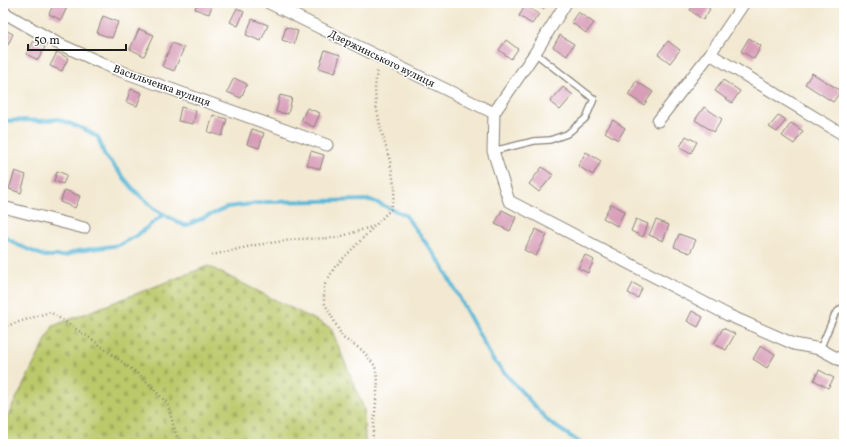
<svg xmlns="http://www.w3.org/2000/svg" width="847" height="447" font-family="Vollkorn,serif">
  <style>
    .cemetery { fill: url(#cemetery-stones); stroke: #6c7244 }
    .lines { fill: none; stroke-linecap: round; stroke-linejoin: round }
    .stream { stroke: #59b7d7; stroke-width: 4 }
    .building { fill: #d89eb8 }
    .service-casing { stroke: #888277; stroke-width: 8 }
    .minor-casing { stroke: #888277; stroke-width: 13 }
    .path { stroke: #888277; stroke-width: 2.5; stroke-dasharray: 1 3; stroke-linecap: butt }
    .service { stroke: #fff; stroke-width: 5.5 }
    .minor { stroke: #fff; stroke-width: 11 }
    .labels { text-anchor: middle; stroke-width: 3; stroke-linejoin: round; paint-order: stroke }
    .street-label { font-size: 11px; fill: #1c1c1c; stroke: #fff }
  </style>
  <defs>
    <pattern id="cemetery-stones" width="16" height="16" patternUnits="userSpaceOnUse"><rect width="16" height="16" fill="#bbc96b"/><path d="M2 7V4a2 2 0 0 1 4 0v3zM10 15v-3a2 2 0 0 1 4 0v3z" fill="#a0ac5c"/></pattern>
  </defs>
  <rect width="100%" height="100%" fill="#fff"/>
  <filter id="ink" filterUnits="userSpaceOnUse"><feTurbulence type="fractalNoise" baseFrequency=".025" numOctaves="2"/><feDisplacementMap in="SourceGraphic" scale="8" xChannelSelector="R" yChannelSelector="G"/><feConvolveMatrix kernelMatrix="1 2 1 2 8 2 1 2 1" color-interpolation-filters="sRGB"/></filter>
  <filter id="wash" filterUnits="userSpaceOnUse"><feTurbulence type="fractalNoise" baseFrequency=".012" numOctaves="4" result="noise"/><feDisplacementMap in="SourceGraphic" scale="16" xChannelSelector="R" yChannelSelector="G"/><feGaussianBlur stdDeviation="0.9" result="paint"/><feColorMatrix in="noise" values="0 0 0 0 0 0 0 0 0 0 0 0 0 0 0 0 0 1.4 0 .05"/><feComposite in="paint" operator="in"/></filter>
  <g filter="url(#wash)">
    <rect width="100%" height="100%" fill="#f3e9d2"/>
    <!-- cemetery -->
    <path class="cemetery" d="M208 266 331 328 364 409 365 444H3V425L53 326Z"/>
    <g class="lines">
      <!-- stream -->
      <path class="stream" d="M3 121 24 120 41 121 58 119 84 129 98 137 104 154 135 191 156 210 185 226 228 207 268 202 371 200 405 215 440 262 493 360 549 422 582 444
        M3 236 20 246 44 256H64L78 251 119 245 136 236 164 214"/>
    </g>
    <g id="blocks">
      <!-- building -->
      <path class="building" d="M54 3H69L61 20 49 14Z
        M197 3H213L209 14 195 9Z
        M534 3H546L543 9Z
        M695 3H701L710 9 703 20 690 10Z
        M525 6 539 14 532 24 519 16Z
        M237 8 244 12 238 26 230 22Z
        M578 12 594 23 586 33 571 22Z
        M103 16 118 22 112 38 97 33Z
        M252 19 268 25 261 41 246 35Z
        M286 27 298 31 294 44 282 40Z
        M3 29 13 34 8 45 3 43Z
        M139 29 154 35 144 56 130 49Z
        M560 35 574 44 567 56 553 47Z
        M749 38 761 46 754 59 741 51Z
        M506 40 518 49 511 59 499 50Z
        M34 41 45 47 38 60 26 54Z
        M668 41 680 50 670 63 658 54Z
        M172 43 184 48 174 71 162 66Z
        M325 50 340 55 335 73 319 68Z
        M57 52 68 58 62 71 50 66Z
        M812 73 841 91 833 102 805 84Z
        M234 78 247 84 241 98 227 92Z
        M723 80 740 91 732 103 715 91Z
        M636 81 653 92 644 105 628 95Z
        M563 87 573 95 560 110 550 102Z
        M131 89 142 93 137 106 126 102Z
        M280 95 292 98 288 114 276 112Z
        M181 107 196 111 193 124 178 121Z
        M704 107 722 119 714 132 695 120Z
        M307 108 320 113 314 127 301 121Z
        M213 115 227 119 222 136 208 132Z
        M779 115 786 120 777 132 769 127Z
        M613 120 625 128 618 140 605 132Z
        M791 123 803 131 794 144 782 136Z
        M252 129 264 133 259 148 247 144Z
        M686 136 697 142 691 153 680 147Z
        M311 151 324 155 320 169 307 165Z
        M586 152 601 161 593 175 578 166Z
        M542 167 553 175 539 192 529 184Z
        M15 171 26 175 21 193 9 189Z
        M57 171 67 175 63 184 54 181Z
        M65 190 80 196 75 208 60 202Z
        M611 204 625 211 617 226 603 218Z
        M502 210 516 217 510 231 495 224Z
        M636 219 648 224 643 237 631 231Z
        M656 220 669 225 663 241 649 235Z
        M536 229 547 235 536 256 524 250Z
        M679 234 696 240 690 253 674 247Z
        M585 255 594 260 588 273 578 268Z
        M633 283 642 288 638 298 628 293Z
        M692 311 703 317 698 327 687 321Z
        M723 328 735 334 726 350 714 344Z
        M761 345 775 354 767 368 753 359Z
        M819 370 834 378 828 388 814 380Z"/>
    </g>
  </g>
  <g filter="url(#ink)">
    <use href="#blocks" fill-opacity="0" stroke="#888277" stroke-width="1"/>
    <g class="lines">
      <!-- service casing -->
      <g class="service-casing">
        <path id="service" d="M493 151 534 141 550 140 567 134 586 118 594 99 535 53
          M820 349 835 314 844 306"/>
      </g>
      <!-- minor casing -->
      <g class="minor-casing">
        <path id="minor" d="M269 3 494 113
          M566 3 535 53 494 113 493 151 509 201 728 315 794 344 820 349 844 362
          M3 12 57 43 115 69 327 145
          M710 54 844 135
          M658 121 710 54 744 3
          M3 207 84 228"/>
      </g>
      <!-- path -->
      <path class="path" d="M212 255 256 245 298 239 336 238 374 226
        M3 327 50 312 90 338 142 377 167 403 179 444
        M372 444 378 381 375 366 362 350 343 338 324 302V286L335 267 391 209 395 190 390 161 381 130 376 105 375 89 377 69"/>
      <!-- service -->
      <use href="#service" class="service"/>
      <!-- minor -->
      <use href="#minor" class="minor"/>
    </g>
  </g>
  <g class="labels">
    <!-- street labels -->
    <g class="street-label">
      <text transform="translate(382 58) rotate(26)" y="4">Дзержинського вулиця</text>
      <text transform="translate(162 85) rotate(20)" y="4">Васильченка вулиця</text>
    </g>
  </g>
  <!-- margin -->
  <rect width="847" height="447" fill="none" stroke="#fff" stroke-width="16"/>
  <!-- scale -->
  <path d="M28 44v6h98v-6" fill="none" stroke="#1c1c1c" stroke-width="2"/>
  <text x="34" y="44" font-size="12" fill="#1c1c1c" stroke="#ffffff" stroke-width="3" paint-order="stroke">50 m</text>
</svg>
